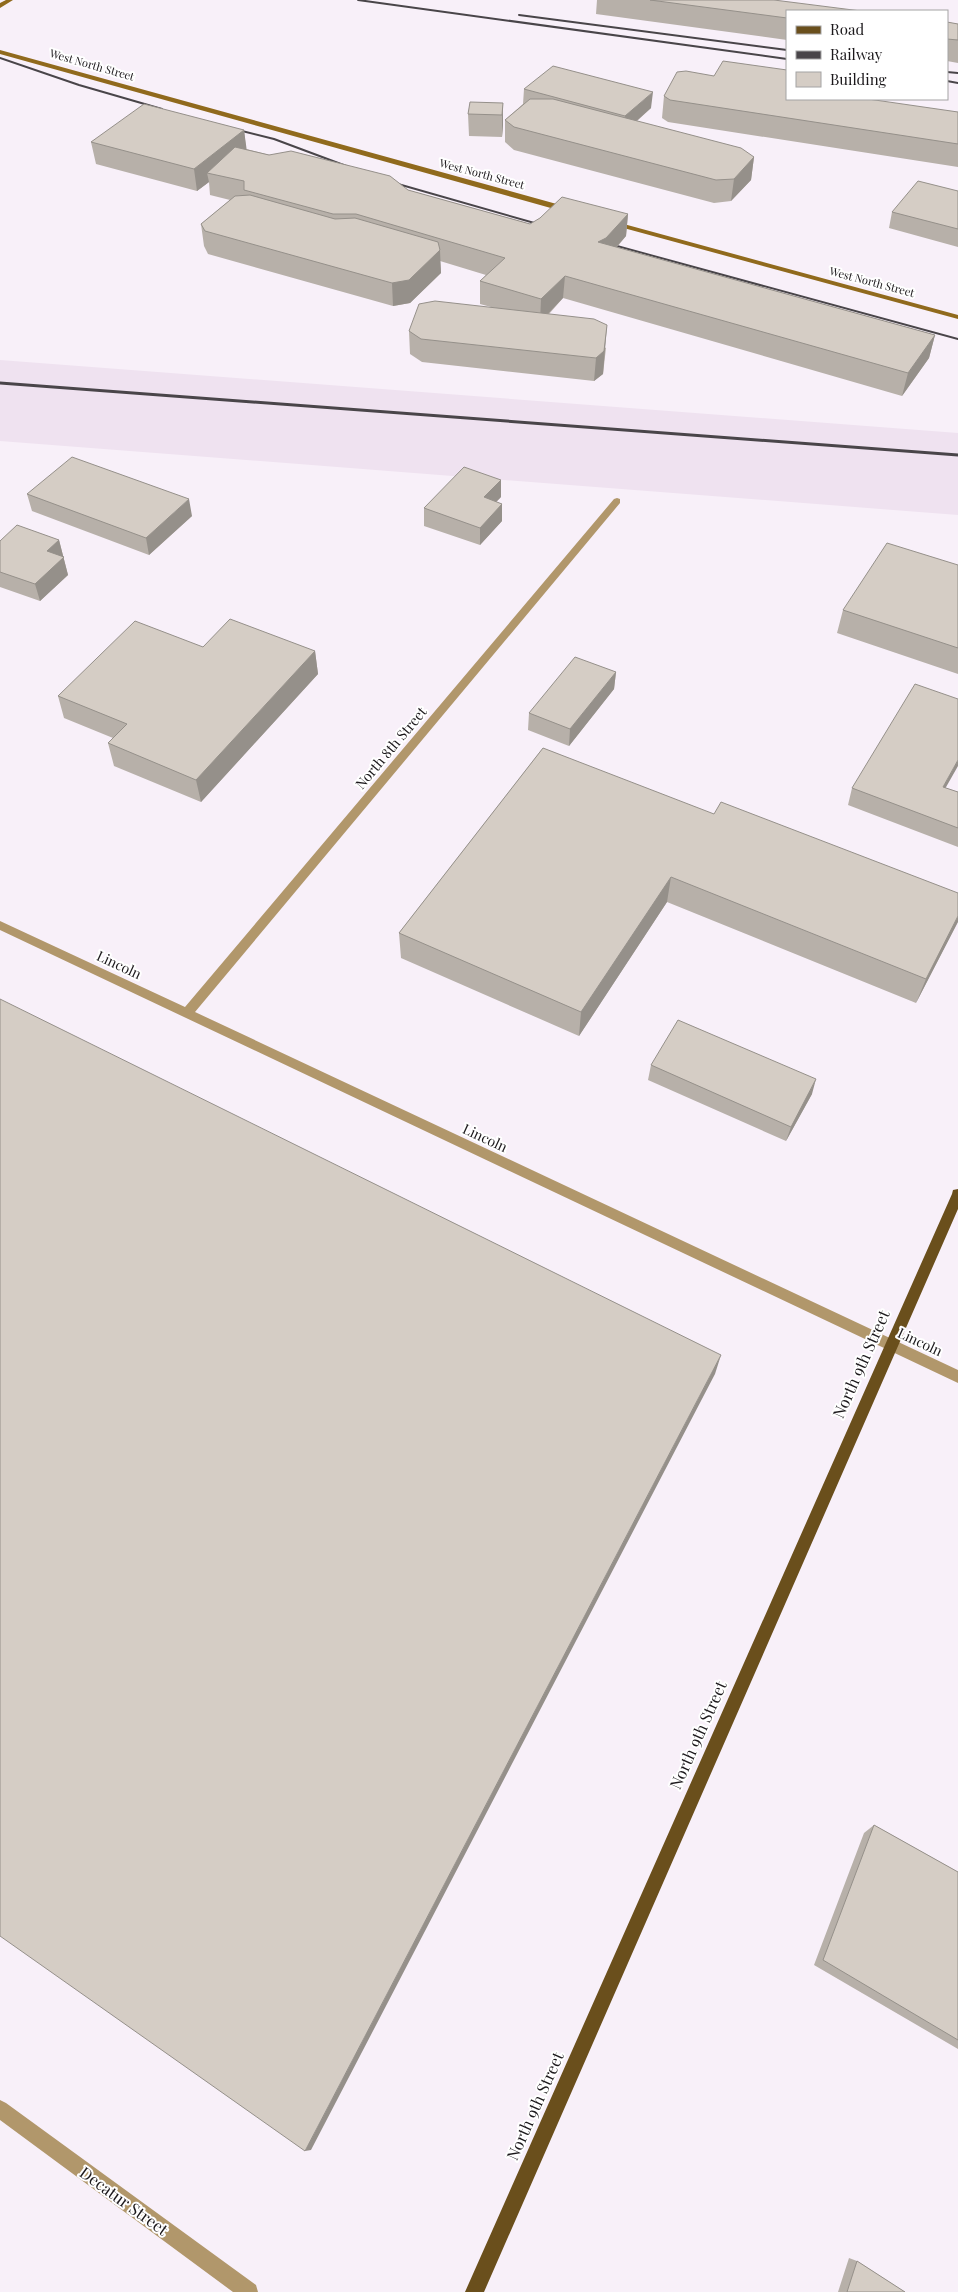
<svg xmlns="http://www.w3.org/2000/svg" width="958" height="2292" font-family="'Playfair Display',serif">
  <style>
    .built { fill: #efe2f0 }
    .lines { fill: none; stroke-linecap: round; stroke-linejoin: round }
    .street { fill: #b1976b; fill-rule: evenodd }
    .secondary { fill: #906a1d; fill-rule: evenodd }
    .primary { fill: #6a4f1c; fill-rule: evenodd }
    .rail-far1 { stroke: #494549; stroke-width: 2 }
    .rail { stroke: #494549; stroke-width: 3 }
    .wall { fill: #b7b0a9 }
    .shaded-wall { fill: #95908a }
    .building { fill: #d5cdc5; stroke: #95908a }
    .labels { text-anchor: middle; stroke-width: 4; stroke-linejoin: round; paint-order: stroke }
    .far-street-label { font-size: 11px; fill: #1b181b; stroke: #fff }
    .street-label { font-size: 14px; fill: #1b181b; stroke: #fff }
    .near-street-label { font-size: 16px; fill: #1b181b; stroke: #fff }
  </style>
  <rect width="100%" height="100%" fill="#f8f0f9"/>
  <!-- built -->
  <path class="built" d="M0 360 958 433V515L0 441Z"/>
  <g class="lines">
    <!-- street -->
    <path class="street" d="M617 498 620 499V503L195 1012 958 1370V1383L0 930V921L185 1007 614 499Z
      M0 2100 6 2103 256 2285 258 2292H233L0 2120Z"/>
    <!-- secondary -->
    <path class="secondary" d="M6 0H13L0 8V3Z
      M0 50 571 208 572 210 565 212 0 54Z
      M609 220 958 315V319L609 224Z"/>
    <!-- primary -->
    <path class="primary" d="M958 1189V1209L484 2292H465L952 1194 953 1190Z"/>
    <!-- rail-far1 -->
    <path class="rail-far1" d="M358 0 787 59
      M519 15 787 50
      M0 58 79 85 162 109
      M947 72 958 73
      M947 81 958 83
      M230 128 274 139 349 167
      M391 182 545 226
      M617 246 958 339"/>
    <!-- rail -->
    <path class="rail" d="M0 383 958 455"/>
  </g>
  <!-- wall -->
  <path class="wall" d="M597 0H774L787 11V40L596 14Z
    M947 22 958 24V63L947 61Z
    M714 76 787 99 958 112V167L668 122 662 118 664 96Z
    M524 89 651 108 637 121 754 157 751 180 731 201 714 203 514 150 505 142V120L523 104Z
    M503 103V125L502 137 469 136 468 114Z
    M244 130 246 149 408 190 530 224 628 214 626 236 617 247 935 335 929 358 902 396 563 298 549 314 606 348 603 374 594 381 422 362 410 354 409 331 491 307 480 304V281L486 275 440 261 441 273 410 303 393 306 208 254 204 246 201 224 230 200 210 195 209 182 197 191 96 164 91 142Z
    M958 191V247L889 228 892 212Z
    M27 494 192 516 149 555 32 511Z
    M501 497 496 502 502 504V521L480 545 424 526V508Z
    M59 540 68 575 40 601 0 587V541Z
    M958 565V674L837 633 843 610Z
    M203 647 315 651 318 674 201 802 114 766 108 743 113 738 64 718 58 696Z
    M616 672 614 689 569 746 528 730 529 713Z
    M543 748 958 921 916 1003 667 902 579 1036 401 958 399 933Z
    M852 788H946L958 792V847L848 805Z
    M651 1065 812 1094 786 1141 648 1080Z
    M874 1825 958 1872V2049L814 1965 864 1833Z
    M849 2258 857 2261 905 2292H838Z"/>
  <!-- shaded-wall -->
  <path class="shaded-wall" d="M653 92 651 108 624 132 625 116Z
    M503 103V125L502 137V115Z
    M244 130 247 152 207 173 209 182 197 191 194 169Z
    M754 157 751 180 731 201 734 179Z
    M628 214 626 236 604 261 598 242Z
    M440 250 441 273 410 303 393 306 392 283Z
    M565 276 563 298 540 322 541 299Z
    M607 325 603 374 594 381 596 358Z
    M935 335 929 358 902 396 908 373Z
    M501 480V497L484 514V497Z
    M189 499 192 516 149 555 146 538Z
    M502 504V521L480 545V528Z
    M59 540 68 575 40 601 35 584 47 551Z
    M315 651 318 674 201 802 196 780Z
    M616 672 614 689 569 746 570 729Z
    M958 760V766L937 803 943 787Z
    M671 877 667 902 579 1036 581 1012Z
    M958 916V922L916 1003 926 979Z
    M816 1079 812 1094 786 1141 791 1127Z
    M721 1355 715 1374 311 2150 305 2151Z"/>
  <!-- building -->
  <path class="building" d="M650 0H774L861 11H787V18Z
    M947 22 958 24V40L947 39Z
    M723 61 787 70V99H868L958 112V144L670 100 664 96 677 72 686 71 714 76Z
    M553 66 653 92 625 116 524 89Z
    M530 99H553L741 148 754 157 734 179 716 180 514 127 505 120Z
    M470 102 503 103 502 115 468 114Z
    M144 104 244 130 194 169 91 142Z
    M235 147 269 155 291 151 390 176 408 190 530 224 540 218 562 197 628 214 606 238 598 242 935 335 908 373 565 276 541 299 480 281 505 258 356 214H333L244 190V181L207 173Z
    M918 181 958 191V229L892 212Z
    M250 195 335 219 355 218 438 242 440 250 409 280 392 283 205 231 201 224 235 196Z
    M435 301 594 319 607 325 604 351 596 358 421 339 409 331 419 304Z
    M72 457 189 499 146 538 27 494Z
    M464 467 501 480 484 497 502 504 480 528 424 508Z
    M17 525 59 540 47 551 64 557 35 584 0 572V541Z
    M887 543 958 565V648L843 610Z
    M230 619 315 651 196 780 108 743 127 724 58 696 135 621 203 647Z
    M575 657 616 672 570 729 529 713Z
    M915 684 958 699V760L943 787 958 792V828L852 788Z
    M543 748 714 814 721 802 958 893V916L926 979 671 877 581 1012 399 933Z
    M0 999 721 1355 305 2151 0 1936Z
    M678 1020 816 1079 791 1127 651 1065Z
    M874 1825 958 1872V2040L823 1960Z
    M857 2261 905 2292H847Z"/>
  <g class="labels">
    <!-- far-street labels -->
    <g class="far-street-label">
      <text transform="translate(92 65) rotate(16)" y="4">West North Street</text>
      <text transform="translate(482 174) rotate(15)" y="4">West North Street</text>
      <text transform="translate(872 282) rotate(15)" y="4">West North Street</text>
    </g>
    <!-- street labels -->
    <g class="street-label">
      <text transform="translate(391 748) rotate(-50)" y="5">North 8th Street</text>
      <text transform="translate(119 965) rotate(25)" y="5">Lincoln</text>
      <text transform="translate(485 1138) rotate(25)" y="5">Lincoln</text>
      <text transform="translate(920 1342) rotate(25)" y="5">Lincoln</text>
    </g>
    <!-- near-street labels -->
    <g class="near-street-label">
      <text transform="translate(861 1364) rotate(-66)" y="6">North 9th Street</text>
      <text transform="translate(698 1735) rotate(-66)" y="6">North 9th Street</text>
      <text transform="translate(535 2106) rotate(-66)" y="6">North 9th Street</text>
      <text transform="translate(124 2201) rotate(36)" y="6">Decatur Street</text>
    </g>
  </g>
  <!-- legend -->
  <rect x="786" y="10" width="162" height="90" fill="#ffffff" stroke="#a4a3a4"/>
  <rect x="796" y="26" width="25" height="8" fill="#6a4f1c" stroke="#a4a3a4"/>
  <text x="830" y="35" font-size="15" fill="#1b181b">Road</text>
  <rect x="796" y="51" width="25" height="8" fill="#494549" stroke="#a4a3a4"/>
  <text x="830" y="60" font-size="15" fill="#1b181b">Railway</text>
  <rect x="796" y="72" width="25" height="15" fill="#d5cdc5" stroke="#a4a3a4"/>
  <text x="830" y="85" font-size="15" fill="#1b181b">Building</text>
</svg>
